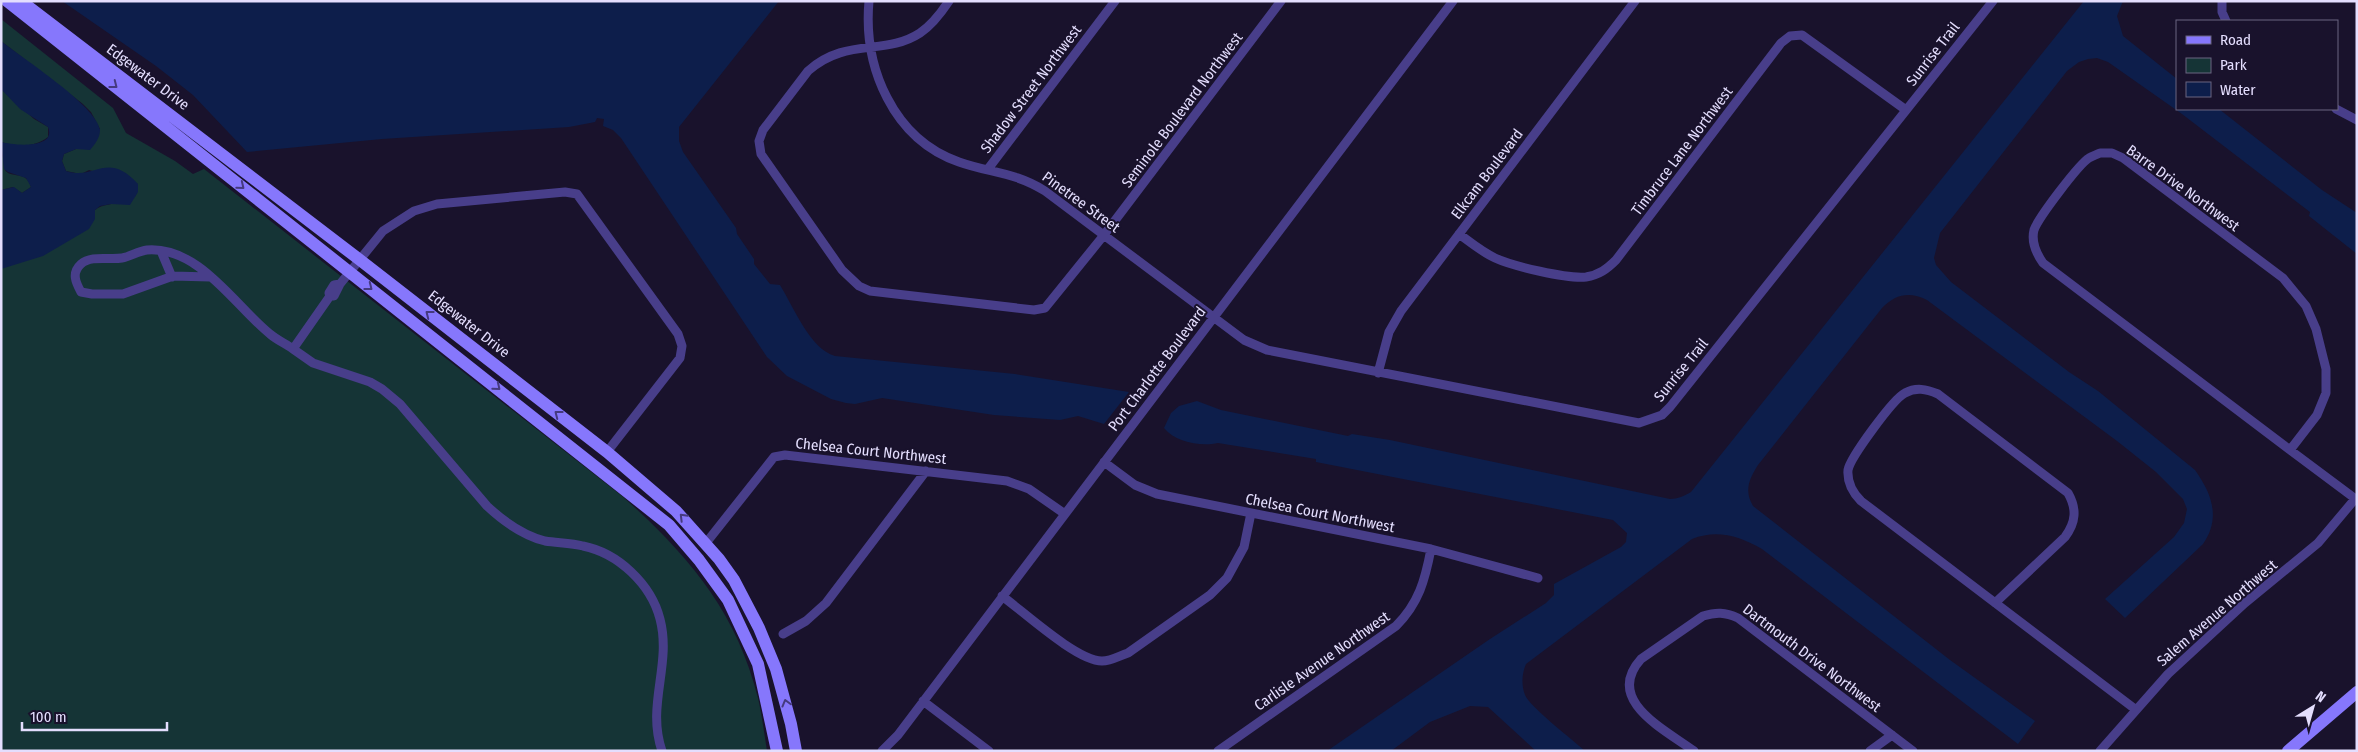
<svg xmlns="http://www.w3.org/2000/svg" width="2358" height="752" font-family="'Fira Sans Condensed',sans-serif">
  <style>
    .green { fill: #153436 }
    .water { fill: #0d1e4b }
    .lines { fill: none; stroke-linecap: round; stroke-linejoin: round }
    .street { stroke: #483e8a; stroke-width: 9 }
    .secondary { stroke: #8677fc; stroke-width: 12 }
    .oneway { stroke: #453a7f }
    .labels { text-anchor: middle; stroke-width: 4; stroke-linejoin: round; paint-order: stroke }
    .street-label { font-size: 15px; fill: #e4defe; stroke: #19122c }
  </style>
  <rect width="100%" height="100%" fill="#19122c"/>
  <!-- green -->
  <path class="green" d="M1 19 113 108 126 133 175 161 193 174 204 169 622 496C687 554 736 610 758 698 762 715 764 733 767 751H1V253L95 210C110 198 139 211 138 184L89 170 81 174 66 171 62 161 64 154 76 149 100 129 91 112 83 104 1 41Z
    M1 89 34 119 48 127V137C33 148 18 147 1 142Z
    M1 154C5 159 3 165 5 170 10 179 27 170 31 187L22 193 13 187 1 190Z"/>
  <!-- water -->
  <path class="water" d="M62 1H779L679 127V141L683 152 736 228 737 234 754 259V264L770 284 780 285C793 306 810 349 835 356L1015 374 1129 392 1104 424 1078 416 1060 420 994 415 882 398 855 404 846 403 831 399 787 376 767 357 621 138 613 130 603 126 604 119 597 118 595 122 569 127 382 139 247 152 193 95 156 66Z
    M2084 1H2123L2117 16 2123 36 2177 79V109H2219L2322 190 2357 213V254L2309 216 2310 212 2182 114 2108 62 2097 58 2088 59 2079 62 2067 71 1940 233 1934 258 1936 265 1951 282 2069 372 2098 391 2195 470C2212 494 2221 518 2203 544L2125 618 2105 599 2174 537 2184 523 2187 509 2183 499 2156 472 2117 441 1927 300C1910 291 1895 294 1882 308L1758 465C1749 479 1744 491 1753 506L1950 660 2035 721 2018 744 1762 549C1739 536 1717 529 1692 539L1526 664C1522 673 1521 685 1525 695 1531 708 1572 739 1585 751H1536L1488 707 1470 706 1430 722 1391 751H1327L1490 639 1546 603 1554 595V584L1621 547 1626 542 1627 533 1613 520 1316 462V459L1218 443C1201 447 1175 442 1164 428L1171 413 1179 406 1197 401 1221 410 1348 436 1352 434 1390 440 1670 499C1678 499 1684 496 1691 492Z
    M1 41C22 58 97 106 100 130 100 138 95 144 90 150L76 149 64 154 62 161 66 171C95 181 107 150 138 184V192L130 205 111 204 100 206 95 210V219L89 229 43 256 1 269V190L14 187 22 193 31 187 26 178 8 172 4 169 1 142C12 145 57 150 48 127L20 109 1 89Z"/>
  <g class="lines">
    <!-- street -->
    <path class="street" d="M869 1C863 67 893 139 959 162 990 173 1015 172 1045 191L1244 340 1267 350 1639 423 1662 415 1670 407 1993 1
      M949 1C941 13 932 25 920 33 885 56 846 37 808 71L763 130 759 141 761 154 842 270 859 286 870 291 1034 310 1045 308 1104 235 1281 1
      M2222 1V12L2226 21
      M2336 109 2357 120
      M2100 153H2112L2123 158 2283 278 2306 306 2316 329 2326 369V393L2317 415 2290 450 2043 263C2036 253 2031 242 2034 230 2038 218 2079 164 2089 158 2092 156 2096 155 2100 153Z
      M988 169 1115 1
      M1459 234C1470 242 1482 252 1495 258 1512 266 1567 279 1586 277 1599 275 1607 269 1616 260L1781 43 1790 36 1802 35 1906 110
      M161 251 172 277
      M210 277 173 276 123 294H92L81 292C76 283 71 273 81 264 91 255 109 260 122 258 130 257 138 251 147 250 199 246 235 306 270 334 277 340 286 344 293 349
      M340 284 334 285 329 293 330 296 293 349 313 363 370 382 382 389 400 404 487 506C503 521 522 535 545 541 558 543 571 543 583 546 618 553 651 584 660 619 672 665 646 705 662 751
      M330 296H334L340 284 383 231 414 211 437 204 565 192 577 194 678 334 682 346 680 358 607 452
      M1378 373 1389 332 1401 311 1635 1
      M2290 450 2357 500
      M1104 462 1135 485 1157 494 1431 549 1538 578
      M706 543 774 457 785 455 1007 481 1029 489 1065 514
      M1002 596C1024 612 1077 661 1102 661 1111 661 1119 656 1128 653L1210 595 1227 578 1244 547 1251 513
      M1995 603 2065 537C2076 522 2077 509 2068 493L1938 394C1926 389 1916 387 1905 393 1893 399 1850 458 1848 470 1847 483 1852 492 1861 501L2135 709
      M783 634 806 621 826 603 926 471
      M923 701 989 751
      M882 751 898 735 1453 1
      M1218 751 1396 626C1419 603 1425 580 1431 549
      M1694 751C1664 729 1604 700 1641 659L1703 616C1716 612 1725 612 1738 618L1913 751
      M1870 751 1892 735
      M2100 751 2168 674 2245 603 2318 543 2355 499"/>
    <!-- secondary -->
    <path class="secondary" d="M7 1 669 525 699 560 728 600 758 664 777 751
      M21 1 360 260 607 452 676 511 719 559 734 580 759 628 776 669 791 724 796 751
      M2288 751 2357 692"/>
  </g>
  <!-- one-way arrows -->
  <defs><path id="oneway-chevron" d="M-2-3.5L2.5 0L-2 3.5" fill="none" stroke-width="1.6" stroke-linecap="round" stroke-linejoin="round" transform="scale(1.25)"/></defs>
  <g class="oneway">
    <use href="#oneway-chevron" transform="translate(114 85) rotate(38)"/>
    <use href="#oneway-chevron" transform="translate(241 186) rotate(39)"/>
    <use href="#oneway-chevron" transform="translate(369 287) rotate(38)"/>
    <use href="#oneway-chevron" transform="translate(429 314) rotate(-142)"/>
    <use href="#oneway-chevron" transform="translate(497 387) rotate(39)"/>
    <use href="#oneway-chevron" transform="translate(558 414) rotate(-142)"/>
    <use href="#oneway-chevron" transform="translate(683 517) rotate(-135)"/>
    <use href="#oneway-chevron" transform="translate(786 703) rotate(-105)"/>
  </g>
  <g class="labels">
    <!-- street labels -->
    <g class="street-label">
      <text transform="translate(1933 54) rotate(-52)" y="5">Sunrise Trail</text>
      <text transform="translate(148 77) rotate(37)" y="5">Edgewater Drive</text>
      <text transform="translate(1031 89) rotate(-53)" y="5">Shadow Street Northwest</text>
      <text transform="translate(1182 110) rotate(-53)" y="5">Seminole Boulevard Northwest</text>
      <text transform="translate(1682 151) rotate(-53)" y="5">Timbruce Lane Northwest</text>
      <text transform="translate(1487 174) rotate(-53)" y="5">Elkcam Boulevard</text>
      <text transform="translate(2183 188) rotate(36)" y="5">Barre Drive Northwest</text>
      <text transform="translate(1081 202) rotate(36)" y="5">Pinetree Street</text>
      <text transform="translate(469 324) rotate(38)" y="5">Edgewater Drive</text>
      <text transform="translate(1157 369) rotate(-53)" y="5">Port Charlotte Boulevard</text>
      <text transform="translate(1681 370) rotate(-51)" y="5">Sunrise Trail</text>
      <text transform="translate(871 451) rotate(6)" y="5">Chelsea Court Northwest</text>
      <text transform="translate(1320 513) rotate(11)" y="5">Chelsea Court Northwest</text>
      <text transform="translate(2217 613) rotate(-41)" y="5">Salem Avenue Northwest</text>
      <text transform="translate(1812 658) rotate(37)" y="5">Dartmouth Drive Northwest</text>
      <text transform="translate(1322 661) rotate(-35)" y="5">Carlisle Avenue Northwest</text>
    </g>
  </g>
  <!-- border -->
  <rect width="2358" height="752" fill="none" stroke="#e4defe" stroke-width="5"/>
  <!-- legend -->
  <rect x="2176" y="20" width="162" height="90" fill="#19122c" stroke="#6a6480"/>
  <rect x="2186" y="36" width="25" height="8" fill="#8677fc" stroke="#6a6480"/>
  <text x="2220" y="45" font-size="15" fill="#e4defe">Road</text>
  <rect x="2186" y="58" width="25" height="15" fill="#153436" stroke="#6a6480"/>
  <text x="2220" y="70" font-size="15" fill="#e4defe">Park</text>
  <rect x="2186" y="82" width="25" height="15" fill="#0d1e4b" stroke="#6a6480"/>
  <text x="2220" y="95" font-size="15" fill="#e4defe">Water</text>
  <!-- north arrow -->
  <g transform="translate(2313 707) rotate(37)" stroke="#19122c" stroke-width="4" paint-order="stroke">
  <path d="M0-4L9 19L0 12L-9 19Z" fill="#e4defe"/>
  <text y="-8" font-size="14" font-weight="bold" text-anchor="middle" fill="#e4defe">N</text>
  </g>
  <!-- scale -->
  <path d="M22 722v8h145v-8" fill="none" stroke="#e4defe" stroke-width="2.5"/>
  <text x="30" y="722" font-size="15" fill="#e4defe" stroke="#19122c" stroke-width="4" paint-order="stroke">100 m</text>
</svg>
